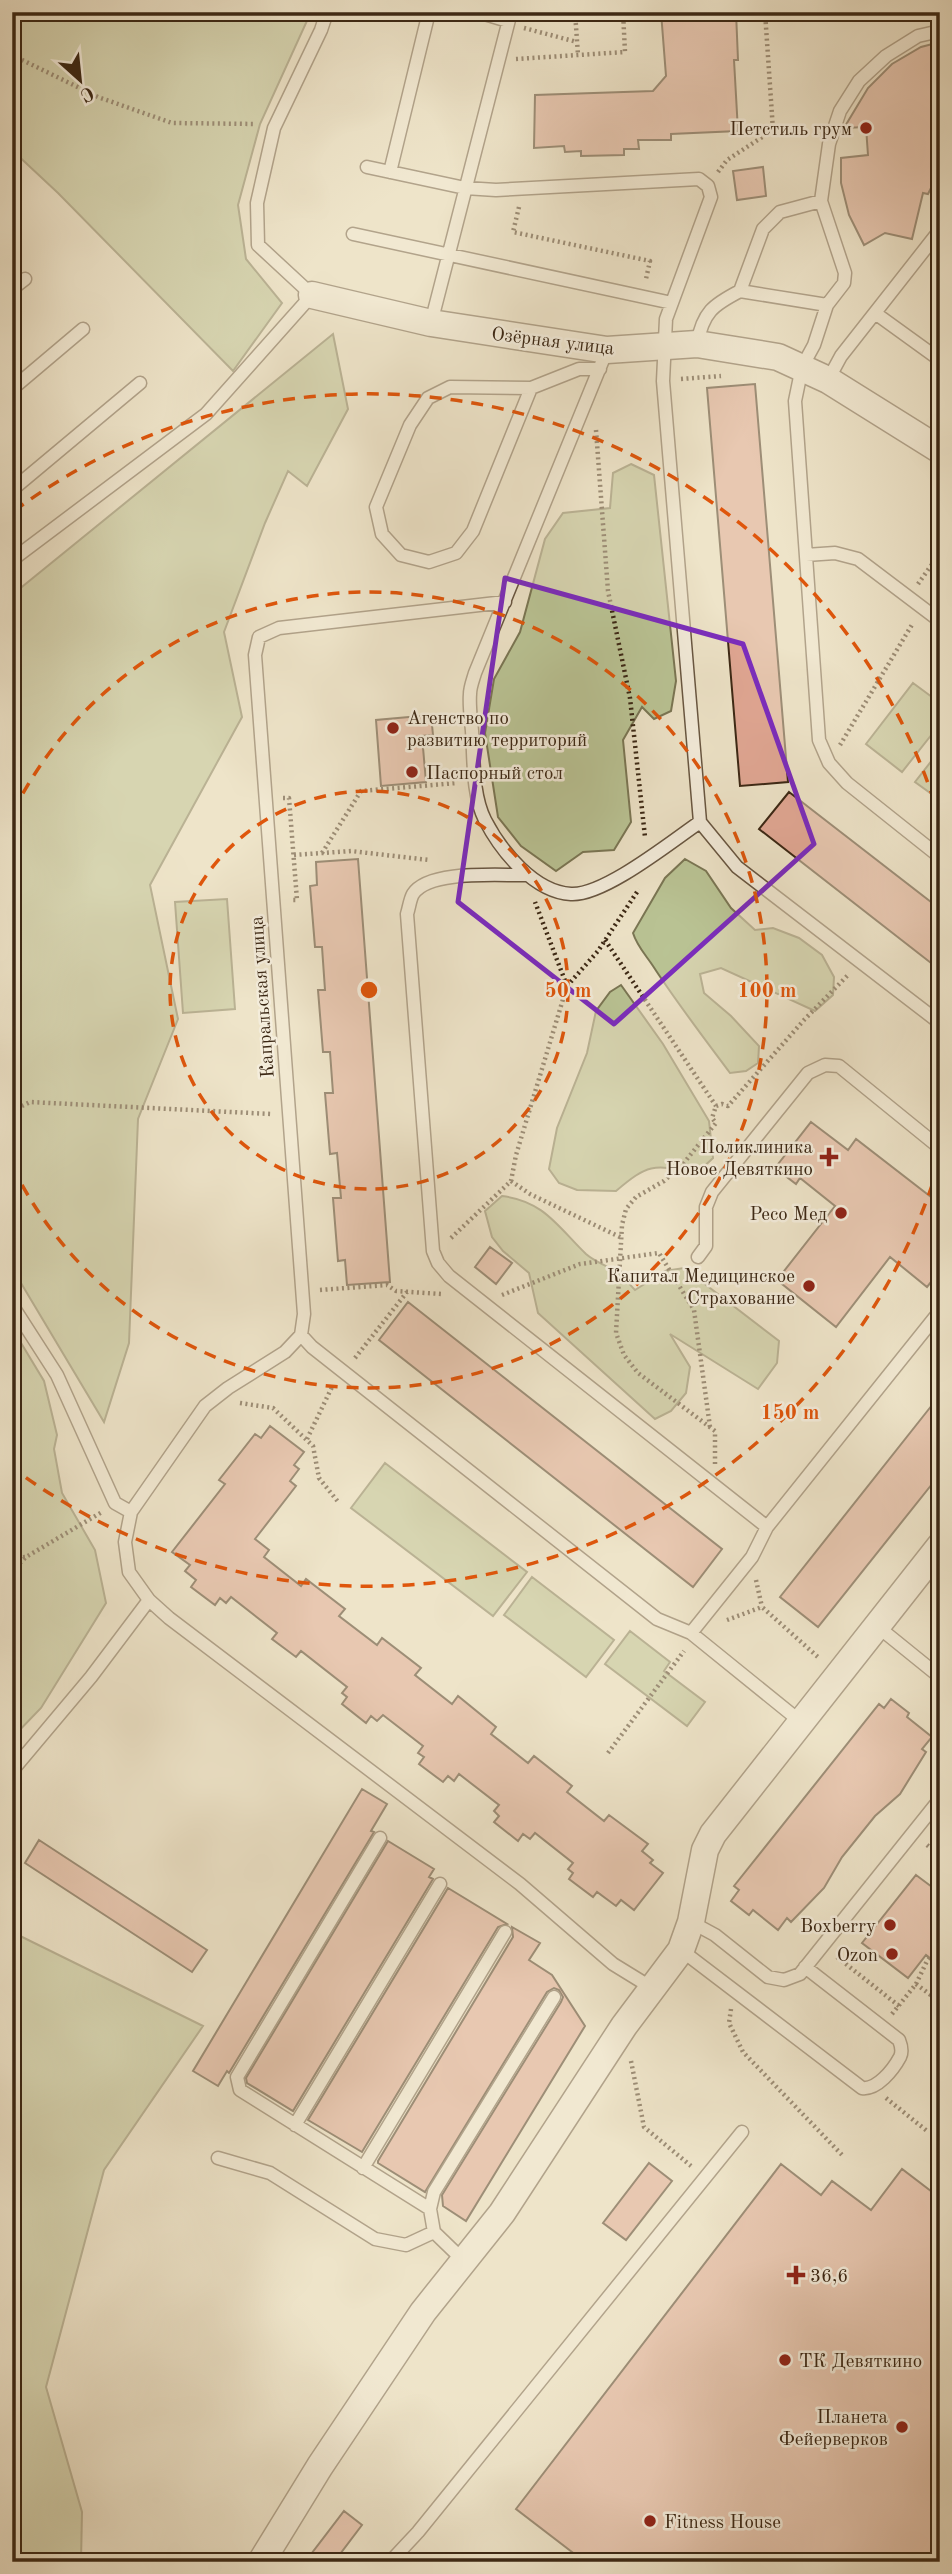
<svg xmlns="http://www.w3.org/2000/svg" width="952" height="2574" font-family="'Old Standard TT',serif">
  <style>
    .green { fill: #bac495; stroke: #7a7654; stroke-width: 2 }
    .building { fill: #e1a794; stroke: #3b2714; stroke-width: 2 }
    .lines { fill: none; stroke-linecap: round; stroke-linejoin: round }
    .service-casing { stroke: #685641; stroke-width: 15 }
    .minor-casing { stroke: #685641; stroke-width: 29 }
    .path { stroke: #3b2714; stroke-width: 4.5; stroke-dasharray: 2 3.5; stroke-linecap: butt }
    .service { stroke: #f4eddc; stroke-width: 12 }
    .minor { stroke: #f4eddc; stroke-width: 26 }
    .marked { fill: none; stroke: #7b2cbf; stroke-width: 5; stroke-linejoin: round }
    .ring { fill: none; stroke: #df560c; stroke-width: 3.5; stroke-dasharray: 12 9 }
    .poi-dot { fill: #8f2418; stroke: #f4eddc; stroke-width: 2.5 }
    .labels { text-anchor: middle; stroke-width: 5; stroke-linejoin: round; paint-order: stroke }
    .poi-label { font-size: 19px; fill: #3b2714; stroke: #f4eddc; text-anchor: end }
    .street-label { font-size: 19px; fill: #3b2714; stroke: #f4eddc }
    .centre { fill: #df560c; stroke: #f4eddc; stroke-width: 3.5 }
    .ring-label { font-size: 21px; text-anchor: middle; font-weight: bold; fill: #df560c; stroke: #f4eddc; stroke-width: 5; stroke-linejoin: round; paint-order: stroke }
  </style>
  <rect width="100%" height="100%" fill="#eee4c9"/>
  <filter id="stains"><feTurbulence type="fractalNoise" baseFrequency=".00286" numOctaves="4"/><feColorMatrix values="0 0 0 0 .2 0 0 0 0 .09 0 0 0 0 .02 0 0 0 .5 -.17"/></filter>
  <radialGradient id="worn" r=".72"><stop offset=".6" stop-color="#630" stop-opacity="0"/><stop offset="1" stop-color="#630" stop-opacity=".3"/></radialGradient>
  <!-- green -->
  <path class="green" d="M12 12H311L260 124 238 205 246 259 282 303 233 371 58 193 12 150Z
    M333 334 348 409 307 486 288 471 265 523 224 632 242 717 150 885 178 1019 138 1119 129 1343 104 1422 12 1268V595Z
    M631 464 654 475 676 681 671 711 654 719 642 707 623 740 631 822 614 850 583 852 556 871 521 846 498 817 485 733 494 679 520 632 545 539 563 513 610 508 613 473Z
    M913 683 940 703V724L902 772 866 744Z
    M940 750V800L915 782Z
    M685 859 706 871 731 908 755 930 773 928 799 938 822 955 834 977 833 995 815 1011 721 968 700 974 704 993 731 1016 759 1046 758 1063 746 1071 730 1073C704 1038 677 1003 653 966 645 954 637 946 633 933L665 878Z
    M227 899 235 1009 183 1013 175 902Z
    M621 985 663 1044 709 1121 713 1158 697 1173C654 1165 650 1162 616 1191L577 1190 559 1183 549 1169 557 1128 587 1053 596 1011 610 992Z
    M502 1196C544 1201 558 1227 586 1254 596 1263 609 1266 620 1274 625 1278 630 1285 635 1290L665 1271 684 1268 779 1341 777 1363 758 1389 670 1334 690 1367 686 1393 671 1411 655 1419 538 1313 529 1273 503 1251 492 1237 485 1211Z
    M12 1328 44 1381 57 1435 54 1449 62 1493 95 1550 106 1603 41 1708 12 1738Z
    M385 1463 527 1572 493 1616 351 1508Z
    M532 1577 614 1640 586 1677 504 1615Z
    M630 1631 670 1662 664 1671 705 1702 687 1726 605 1664Z
    M12 1932 203 2026 104 2170 46 2387 82 2512 81 2562H12Z"/>
  <!-- building -->
  <path class="building" d="M661 12H736L738 60H734L738 131 671 134V140H638L639 149H624V155L581 156V151L565 152 564 146 534 148 535 95 653 91 666 76Z
    M940 42V188L932 186 928 194 923 193 912 239 885 233 864 245 849 215 841 183V158L868 155 866 127 844 128 868 88 892 64 921 47Z
    M763 167 766 196 737 200 733 171Z
    M755 384 788 782 740 786 707 388Z
    M431 715 433 735 422 736 426 782 381 786 376 720Z
    M789 792 940 909V970L759 829Z
    M358 859 390 1282 347 1285 345 1260 338 1261 333 1198H341L337 1153 330 1154 325 1093H333L330 1052H323L318 990H325L322 947H315L310 886 317 885 316 862Z
    M811 1122 848 1150 856 1139 940 1204V1271L927 1287 890 1257 836 1327 777 1280 835 1206 800 1178 796 1184 775 1168Z
    M490 1247 512 1263 496 1284 475 1267Z
    M408 1302 722 1549 693 1587 379 1340Z
    M940 1395V1474L818 1627 780 1597Z
    M270 1426 304 1452 294 1465 299 1469 290 1481 296 1486 255 1539 269 1550 264 1557 301 1586 306 1579 345 1609 339 1616 377 1645 382 1638 421 1668 415 1675 452 1704 458 1696 496 1727 491 1734 528 1763 534 1756 572 1786 567 1792 604 1821 609 1815 648 1844 642 1851 653 1860 650 1863 663 1873 634 1910 621 1900 616 1906 597 1892 593 1897 569 1879 573 1873 568 1869 573 1863 535 1833 530 1839 523 1834 518 1841 494 1822 499 1816 494 1811 499 1805 459 1774 454 1781 448 1776 443 1782 419 1764 424 1757 418 1753 423 1746 383 1715 377 1721 371 1716 366 1723 342 1704 347 1697 342 1693 347 1687 301 1651 296 1657 272 1639 277 1633 231 1597 226 1603 220 1598 215 1605 191 1587 196 1580 185 1571 190 1565 172 1552 225 1484 219 1480 255 1434 261 1438Z
    M891 1699 909 1713 907 1717 932 1737 922 1749 926 1752 900 1794 875 1816 842 1857 824 1888 791 1922 787 1918 778 1930 753 1910 749 1915 731 1901 739 1890 734 1886 879 1704 884 1708Z
    M362 1789 387 1804 371 1831 374 1832 229 2073 227 2071 218 2086 193 2071Z
    M39 1840 207 1950 192 1972 25 1863Z
    M388 1841 434 1869 429 1877 433 1879 293 2111 247 2083 246 2078Z
    M916 1875 940 1893V1966L926 1955 908 1978 862 1943Z
    M448 1888 507 1924 498 1927 362 2152 308 2120Z
    M512 1927 540 1943 529 1960 552 1975 585 2026 466 2221 443 2206 442 2195 561 2002 563 1997 559 1990 554 1988 547 1992 425 2192 378 2163V2161L513 1937Z
    M649 2163 672 2181 626 2240 603 2223Z
    M781 2164 821 2195 832 2181 871 2210 902 2169 940 2198V2562H585L516 2509Z
    M344 2511 362 2525 334 2562H305Z"/>
  <g class="lines">
    <!-- service casing -->
    <g class="service-casing">
      <path id="service" d="M478 12 508 21
        M940 31 918 36 886 56 859 81 840 111 829 144 821 201 845 273 844 283 827 305 814 345 802 367 795 401 819 740 829 763 847 783 940 857
        M367 167 465 188 496 190 699 179 708 186 711 197 666 319 663 381 700 822 737 867 940 1023
        M390 172 428 16 432 12
        M353 234 672 303
        M12 289 25 279
        M740 291 827 305
        M875 313 940 360
        M431 323 511 12
        M697 344C703 312 713 305 740 291L763 229 780 212 821 201
        M607 350 475 673C473 680 470 687 470 694 469 706 471 719 472 731 474 760 472 794 485 820 501 851 534 892 571 894 604 896 672 841 700 822
        M828 380 841 356 940 230
        M531 388 473 531 456 553 429 562 401 555 382 534 376 507 410 425 428 398 450 387 531 388 579 369H600
        M12 389 83 329
        M12 490 140 383
        M806 555 835 553 858 559 940 621
        M12 560 206 414 312 295 258 245 257 203 274 128 321 30 327 12
        M528 875C501 876 429 869 413 894 410 899 409 908 407 914L433 1251 438 1263 449 1276 767 1527
        M698 1257 706 1246V1207L712 1192 808 1073 825 1065 839 1066 940 1148
        M12 1305 57 1375 115 1503 131 1512
        M301 1335 285 1352 228 1388 205 1406 131 1512 125 1542 129 1572 149 1600 169 1618 520 1884 613 1964 652 1988
        M301 1335 304 1314 255 655 259 637 279 628 505 602
        M301 1335 312 1347 657 1619 691 1633 801 1722
        M877 1626 940 1677
        M691 1633 752 1557 767 1527 940 1311
        M12 1771 91 1677 149 1600
        M380 1838 237 2077 240 2090 430 2209 434 2232 464 2261
        M691 1922 715 1935 768 1977 784 1980 800 1974 940 1799
        M681 1950 862 2088C877 2090 893 2070 900 2057 903 2051 901 2045 899 2040L805 1967
        M295 2125 440 1884
        M218 2158 270 2173 375 2239 406 2245 434 2232
        M363 2168 505 1932
        M430 2209 434 2192 554 1997
        M390 2562 418 2532 742 2132"/>
    </g>
    <!-- minor casing -->
    <g class="minor-casing">
      <path id="minor" d="M312 295 431 323 607 350 697 344 778 357 828 380 940 450
        M261 2562 320 2466 423 2312 502 2213 624 2026 681 1950 691 1922 705 1850 713 1834 940 1546"/>
    </g>
    <!-- path -->
    <path class="path" d="M575 12 578 55
      M524 28 577 42
      M12 55 98 97 172 123 256 124
      M516 59 625 52 623 12
      M718 172 727 160 773 130 765 12
      M519 207 513 232 650 261 646 279
      M681 379 721 376
      M596 430 608 591 630 698 645 837
      M918 584 940 553
      M840 745 913 623
      M283 798H289L297 900H292
      M322 853 361 791 457 783
      M294 855 351 851 429 860
      M605 940 716 1106
      M567 986 598 951 639 889
      M12 1111 30 1102 271 1114
      M511 1181 530 1194 622 1238
      M451 1238 511 1181 516 1155 567 986 535 902
      M320 1290 387 1285 396 1291 441 1294
      M502 1295 580 1264 659 1253 694 1310 710 1427
      M355 1358 407 1292
      M240 1403 273 1408 313 1446 319 1478 339 1503
      M12 1416 15 1491 12 1495
      M307 1439 332 1387
      M715 1464V1431L638 1373 624 1355 616 1333 622 1225 626 1209 636 1197 664 1181 683 1164 716 1123 712 1118 716 1106 722 1104 728 1106 804 1020 848 975
      M12 1558 25 1557
      M12 1571 26 1557 102 1512
      M756 1580 762 1607
      M727 1620 762 1607 819 1658
      M608 1753 684 1651
      M927 1845 940 1856
      M837 1957 899 2006
      M916 1984 940 2002
      M731 2009 729 2023 743 2052 844 2157
      M892 2014 916 1984 927 1961 937 1948
      M631 2061 644 2127 691 2166
      M886 2098 927 2131"/>
    <!-- service -->
    <use href="#service" class="service"/>
    <!-- minor -->
    <use href="#minor" class="minor"/>
  </g>
  <!-- marked area -->
  <path d="M0 0H952V2574H0ZM505 578 743 644 814 844 614 1024 458 902Z" fill="#eee4c9" fill-opacity=".55" fill-rule="evenodd"/>
  <path class="marked" d="M505 578 743 644 814 844 614 1024 458 902Z"/>
  <!-- distance rings -->
  <g class="ring">
    <circle cx="369" cy="990" r="199"/>
    <path d="M13 812A398 398 0 1 1 13 1168"/>
    <path d="M939 1164A596 596 0 0 1 14 1469M14 511A596 596 0 0 1 939 816"/>
  </g>
  <!-- markers -->
  <g class="poi-dot">
    <circle cx="866" cy="128" r="7"/>
    <circle cx="393" cy="728" r="7"/>
    <circle cx="412" cy="772" r="7"/>
    <path d="M825.5 1146.5h7v7h7v7h-7v7h-7v-7h-7v-7h7z"/>
    <circle cx="841" cy="1213" r="7"/>
    <circle cx="809" cy="1286" r="7"/>
    <circle cx="890" cy="1925" r="7"/>
    <circle cx="892" cy="1954" r="7"/>
    <path d="M792.5 2264.5h7v7h7v7h-7v7h-7v-7h-7v-7h7z"/>
    <circle cx="785" cy="2360" r="7"/>
    <circle cx="902" cy="2427" r="7"/>
    <circle cx="650" cy="2521" r="7"/>
  </g>
  <g class="labels">
    <!-- poi labels -->
    <g class="poi-label">
      <text x="852" y="135">Петстиль грум</text>
      <text x="407" y="724" text-anchor="start">Агенство по<tspan x="407" dy="22">развитию территорий</tspan></text>
      <text x="426" y="779" text-anchor="start">Паспорный стол</text>
      <text x="813" y="1153">Поликлиника<tspan x="813" dy="22">Новое Девяткино</tspan></text>
      <text x="827" y="1220">Ресо Мед</text>
      <text x="795" y="1282">Капитал Медицинское<tspan x="795" dy="22">Страхование</tspan></text>
      <text x="876" y="1932">Boxberry</text>
      <text x="878" y="1961">Ozon</text>
      <text x="810" y="2282" text-anchor="start">36,6</text>
      <text x="799" y="2367" text-anchor="start">ТК Девяткино</text>
      <text x="888" y="2423">Планета<tspan x="888" dy="22">Фейерверков</tspan></text>
      <text x="664" y="2528" text-anchor="start">Fitness House</text>
    </g>
    <!-- street labels -->
    <g class="street-label">
      <text transform="translate(553 340) rotate(7)" y="7">Озёрная улица</text>
      <text transform="translate(261 997) rotate(-94)" y="7">Капральская улица</text>
    </g>
  </g>
  <circle cx="369" cy="990" r="10" class="centre"/>
  <g class="ring-label">
    <text x="568" y="997">50 m</text>
    <text x="767" y="997">100 m</text>
    <text x="790" y="1419">150 m</text>
  </g>
  <!-- margin -->
  <rect width="952" height="2574" fill="none" stroke="#eee4c9" stroke-width="42"/>
  <rect x="14" y="14" width="924" height="2546" fill="none" stroke="#3b2714" stroke-width="3.5"/>
  <rect x="21" y="21" width="910" height="2532" fill="none" stroke="#3b2714" stroke-width="2"/>
  <!-- north arrow -->
  <g transform="translate(80 80) rotate(153)" stroke="#f4eddc" stroke-width="5" paint-order="stroke">
  <path d="M0-5L12 26L0 18L-12 26Z" fill="#3b2714"/>
  <text y="-10" font-size="19" font-weight="bold" text-anchor="middle" fill="#3b2714">С</text>
  </g>
  <rect width="100%" height="100%" filter="url(#stains)"/>
  <rect width="100%" height="100%" fill="url(#worn)"/>
</svg>
